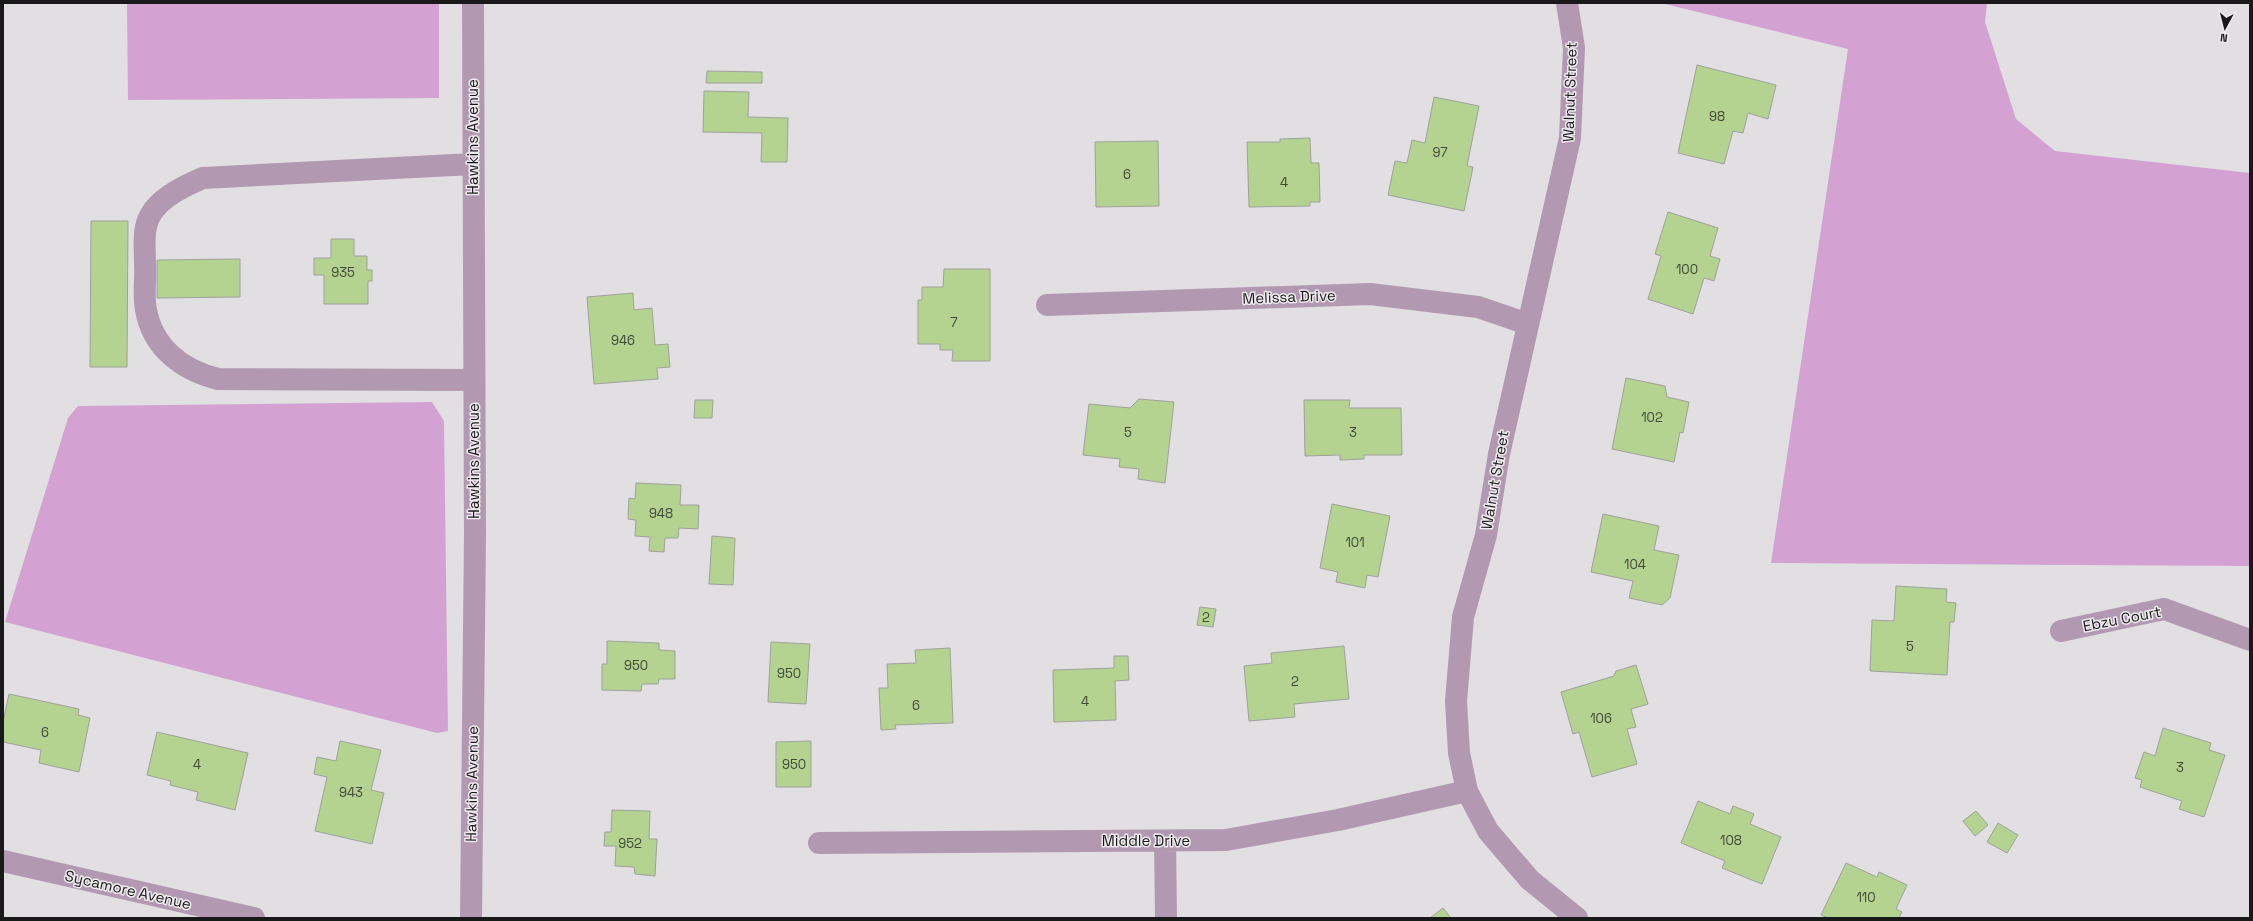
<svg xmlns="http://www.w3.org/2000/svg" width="2253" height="921" font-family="'Space Grotesk',sans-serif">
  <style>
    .green { fill: #d4a1d3 }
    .building { fill: #b4d390; stroke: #a0a19e }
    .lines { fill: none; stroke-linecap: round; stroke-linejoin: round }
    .minor { stroke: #b299b1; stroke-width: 22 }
    .labels { text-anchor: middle; stroke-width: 3; stroke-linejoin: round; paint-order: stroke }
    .number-label { font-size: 13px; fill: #404838 }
    .street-label { font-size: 15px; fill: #1a191a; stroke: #eeecee }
  </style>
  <rect width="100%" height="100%" fill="#e1dfe1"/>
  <!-- green -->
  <path class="green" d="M127 3H439V98L128 100Z
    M1661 3H1987L1985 22 2016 119 2055 151 2250 173V566L1771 563 1848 49Z
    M432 402 444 421 448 731 437 733 5 622 68 418 78 406Z"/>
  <!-- building -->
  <path class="building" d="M1697 65 1776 85 1768 119 1748 113 1743 133 1733 131 1724 164 1678 153Z
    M707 71 762 72V83H706Z
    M704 91 749 92 748 117 788 118 787 162H761L762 133 703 132Z
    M1434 97 1479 106 1467 166 1473 167 1464 211 1388 195 1395 161 1407 163 1412 140 1425 143Z
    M1310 138 1311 163H1319L1320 202H1310V206L1249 207 1247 142H1280V139Z
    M1158 141 1159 206 1096 207 1095 142Z
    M1668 212 1718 228 1710 256 1720 259 1714 281 1704 278 1693 314 1648 299 1661 256 1655 254Z
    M91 221H128L127 367H90Z
    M331 239H354V256H367V270H372V281H368V304H324V275H314V258H331Z
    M240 259V297L157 298V260Z
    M944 269H990V361H952L953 350H940V344H918V300H922V287H943Z
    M633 293 634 310 652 308 655 345 668 344 670 367 657 368 658 379 594 384 587 297Z
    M1626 378 1665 386 1667 397 1689 402 1683 433 1680 432 1674 462 1612 449Z
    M1139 399 1174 402 1165 483 1138 479 1139 469 1119 467 1120 459 1083 455 1089 404 1130 408Z
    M695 400H713L712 418H694Z
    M1304 400H1350L1349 408H1401L1402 455H1364V459L1340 460V455L1305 456Z
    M636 483 681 485 680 505H699L698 529 679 528 678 538H665L664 552 649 551 650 537 635 536 636 520 628 519 629 498 635 499Z
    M1332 504 1390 516 1378 577 1367 575 1365 588 1336 582 1338 572 1320 568Z
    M1603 514 1659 526 1654 550 1679 555 1670 598 1662 605 1629 598 1633 581 1591 572Z
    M712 536 735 538 733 585 709 584Z
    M1896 586 1947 589 1946 602 1956 603 1954 622H1950L1947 675 1870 671 1872 620 1894 621Z
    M1200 607 1216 609 1213 627 1197 625Z
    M607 641 659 643V650L675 651V679H659L658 684H642L641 691 602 690V664H607Z
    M771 642 810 644 806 704 768 702Z
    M1344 646 1349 699 1294 704 1295 717 1249 721 1244 666 1272 663 1271 653Z
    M950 648 953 723 895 725 896 729 881 730 879 688H888L887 664 916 663 915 650Z
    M1114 656H1128L1129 680 1115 681 1116 720 1054 722 1053 670 1114 668Z
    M1636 665 1648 704 1631 709 1636 727 1627 729 1637 764 1592 777 1579 732 1573 734 1561 692 1614 676 1616 671Z
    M9 694 79 709 78 715 90 718 79 772 39 763 41 750 3 742V722Z
    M2163 728 2211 743 2209 750 2225 755 2204 817 2179 809 2182 801 2140 787 2142 780 2135 778 2144 752 2155 756Z
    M157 732 248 753 235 810 196 800 198 792 170 785 171 781 147 775Z
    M340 741 381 750 371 790 384 793 372 844 315 831 327 777 314 774 317 757 336 761Z
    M811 741V787H776V742Z
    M1698 801 1730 814 1733 806 1754 814 1750 824 1781 837 1762 884 1722 868 1725 861 1681 843Z
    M612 810 650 811 649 839H657L655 876 635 874 634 867 615 866 616 846H604L605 832H611Z
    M1976 811 1988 825 1975 836 1963 821Z
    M1998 823 2018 835 2007 853 1987 842Z
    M1846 863 1877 877 1879 872 1907 885 1896 909 1902 912 1899 918H1828L1821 915Z
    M1443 908 1451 918H1430Z"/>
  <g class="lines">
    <!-- minor -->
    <path class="minor" d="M1567 3 1574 48 1570 138 1499 454 1486 535 1463 617 1456 701 1459 753 1467 791 1488 831 1530 880 1577 918
      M473 164 203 178C186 185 161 197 151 214 142 229 145 246 145 264 146 278 143 295 146 310 153 348 182 370 218 379L474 380
      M1047 305 1370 294 1478 307 1528 324
      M2061 631 2164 609 2250 640
      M1165 841 1166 918
      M819 843 1226 840 1338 820 1467 791
      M3 861 254 918
      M471 918 475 534 473 3"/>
  </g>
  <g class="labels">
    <!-- number labels -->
    <g class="number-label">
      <text x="1717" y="121">98</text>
      <text x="1440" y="157">97</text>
      <text x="1127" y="179">6</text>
      <text x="1284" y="187">4</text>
      <text x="1687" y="274">100</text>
      <text x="343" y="277">935</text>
      <text x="954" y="327">7</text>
      <text x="623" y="345">946</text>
      <text x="1652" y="422">102</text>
      <text x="1128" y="437">5</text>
      <text x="1353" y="437">3</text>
      <text x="661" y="518">948</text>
      <text x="1355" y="547">101</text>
      <text x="1635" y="569">104</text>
      <text x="1206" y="622">2</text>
      <text x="1910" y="651">5</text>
      <text x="636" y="670">950</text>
      <text x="789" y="678">950</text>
      <text x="1295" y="686">2</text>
      <text x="1085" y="706">4</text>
      <text x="916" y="710">6</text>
      <text x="1601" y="723">106</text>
      <text x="45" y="737">6</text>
      <text x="197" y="769">4</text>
      <text x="794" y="769">950</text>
      <text x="2180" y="772">3</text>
      <text x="351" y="797">943</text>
      <text x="1731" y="845">108</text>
      <text x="630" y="848">952</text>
      <text x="1866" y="902">110</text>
    </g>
    <!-- street labels -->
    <g class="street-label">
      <text transform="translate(1570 92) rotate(-88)" y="5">Walnut Street</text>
      <text transform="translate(473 137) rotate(-90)" y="5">Hawkins Avenue</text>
      <text transform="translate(1289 297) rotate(-2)" y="5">Melissa Drive</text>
      <text transform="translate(474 461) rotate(-90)" y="5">Hawkins Avenue</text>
      <text transform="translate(1495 480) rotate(-80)" y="5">Walnut Street</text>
      <text transform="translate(2122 619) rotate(-11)" y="5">Ebzu Court</text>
      <text transform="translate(472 784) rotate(-89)" y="5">Hawkins Avenue</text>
      <text x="1146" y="846">Middle Drive</text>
      <text transform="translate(128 890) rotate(13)" y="5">Sycamore Avenue</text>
    </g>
  </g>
  <!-- border -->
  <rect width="2253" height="921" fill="none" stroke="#1a191a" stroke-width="8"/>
  <!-- north arrow -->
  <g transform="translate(2225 28) rotate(187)" stroke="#eeecee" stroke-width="3" paint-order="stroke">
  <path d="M0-3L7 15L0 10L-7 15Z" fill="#1a191a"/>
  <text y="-6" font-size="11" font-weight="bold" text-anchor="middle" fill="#1a191a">N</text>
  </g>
</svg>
